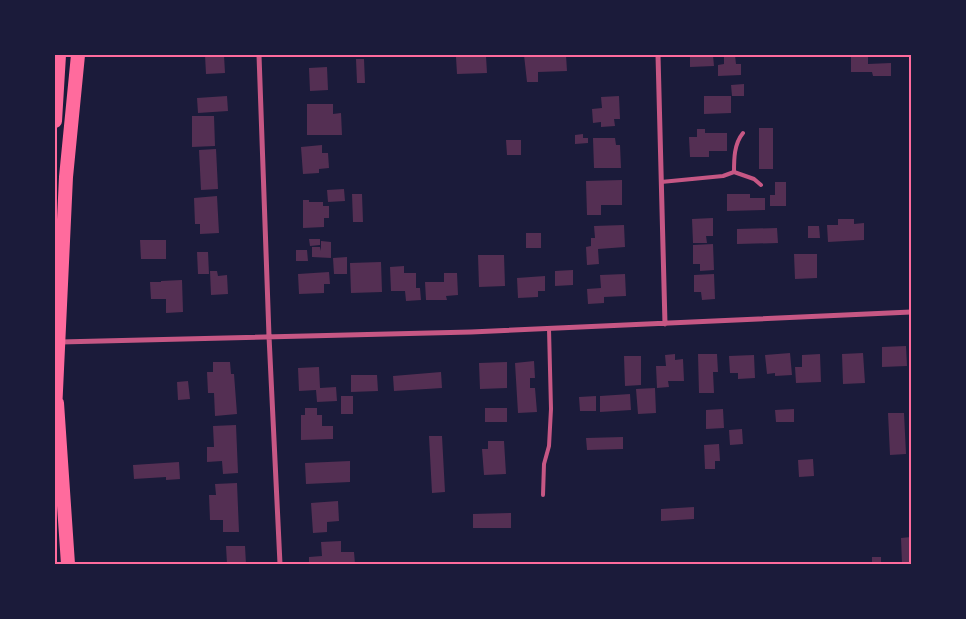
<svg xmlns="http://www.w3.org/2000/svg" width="966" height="619" font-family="'Asap Condensed',sans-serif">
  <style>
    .building { fill: #542f53 }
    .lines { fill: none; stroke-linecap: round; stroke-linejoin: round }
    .service { stroke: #c65784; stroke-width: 4 }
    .minor { stroke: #c65784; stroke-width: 5 }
    .motorway { stroke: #ff6b9d; stroke-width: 14 }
    .neatline { fill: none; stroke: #ff6b9d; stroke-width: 2 }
  </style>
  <rect width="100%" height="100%" fill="#1b1b3a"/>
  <!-- building -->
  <path class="building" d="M205 55H224L225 73 206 74Z
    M524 55H566L567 71 538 72V82H527Z
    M690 55H713L714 66 690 67Z
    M724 55H735L736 64H741V75L718 76V65L724 64Z
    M851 55H868V64L891 63V76H873L872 72H851Z
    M486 56 487 73 457 74 456 57Z
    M356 59H364L365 83H357Z
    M327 67 328 90 310 91 309 68Z
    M744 84V96H732L731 85Z
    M227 96 228 111 198 113 197 98Z
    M619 96 620 119H614L615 126 601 127V122L593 123 592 109 602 108 601 97Z
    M704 96H731V113L704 114Z
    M307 104H333V114L341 113 342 135H307Z
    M192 116H214L215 146 192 147Z
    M759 128H773V169H759Z
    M697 129H705V133H727V151H709V157H690L689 137H697Z
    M583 134V138H588V143L575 144V135Z
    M593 138H615L616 145H620L621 168H594Z
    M506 140H521V155H507Z
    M322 145V153H328L329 168 319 169V173L303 174 301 147Z
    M216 149 218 189 201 190 199 150Z
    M622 180V205H601V215H587L586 181Z
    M775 182H786V206H770V195H775Z
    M344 189 345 201 328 202 327 190Z
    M352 194H362L363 222H353Z
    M727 194H750V198H765V210L727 211Z
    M217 196 219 233 200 234V224H195L194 198Z
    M303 200H309V202H323V206H329V218H324V227L303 228Z
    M713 218V236H706L707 243H693L692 219Z
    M838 219H854V224L864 223V240L828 242 827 225H838Z
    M624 225 625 247 598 249 599 264 587 265 586 247 591 246V238H595L594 226Z
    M808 226H819L820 238H808Z
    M777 228 778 243 737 244V229Z
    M526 233H541V248H526Z
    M309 239H320V245L310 246Z
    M140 240H166V259H141Z
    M321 241 331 242V258L312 257V247H320L321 251Z
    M713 244 714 270 700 271V264H693V245Z
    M296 250H307L308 261H296Z
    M197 252H208L209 274H198Z
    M794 254H817V278L795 279Z
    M478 255H504L505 286 479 287Z
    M347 257V274H334L333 258Z
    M381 262 382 292 351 293 350 263Z
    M404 266V273H416V288H420L421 300 406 301 405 291H391L390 267Z
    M573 270V285L555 286V271Z
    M210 271H217L218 276 227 275 228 294 211 295Z
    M329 272 330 284H324V293L299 294 298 274Z
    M444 273H457L458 295 446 296 447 300H426L425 282H444Z
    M625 274 626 296 604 297V303L588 304 587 289 601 288 600 275Z
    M714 274 715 299 702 300 701 292H694V275Z
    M545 276V291H538V297L518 298 517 278Z
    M182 280 183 312 166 313V299H151L150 282H161V281Z
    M906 346 907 366 882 367V347Z
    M790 353 792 375 775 376V373L767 374 765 355Z
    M863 353 865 383 843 384 842 354Z
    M675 354V360L683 359 684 381H668L669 387 657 388 656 366H666L665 355Z
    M698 354H717L718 372H713L714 393H699Z
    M820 354 821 382 796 383 795 367H802V355Z
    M754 355 755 378 738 379V373H730L729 356Z
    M624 356H641V385L625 386Z
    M534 361 535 378H530V388H535L537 412 518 413 515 363Z
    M213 362H230L231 374H234L237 414 215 416 214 393H208L207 372H213Z
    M507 362V388L480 389 479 363Z
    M319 367 320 388 336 387 337 401 317 402 316 390 299 391 298 368Z
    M441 372 442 388 394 391 393 376Z
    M351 375H377L378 391 351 392Z
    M188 381 190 399 178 400 177 382Z
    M655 388 656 413 638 414 636 389Z
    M630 394 631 410 600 412V396Z
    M341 396H353V414H341Z
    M596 396V411H580L579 397Z
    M305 408H317V415H322V426H333V439L301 440V415H305Z
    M485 408H507V422H485Z
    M723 409 724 428 706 429V410Z
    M794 409V422H776L775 410Z
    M888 413H904L906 454 890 455Z
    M236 425 238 473 223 474 222 461 207 462V447H214L213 426Z
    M742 429 743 444 730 445 729 430Z
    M429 436H442L445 492 432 493Z
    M623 437V449L587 450 586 438Z
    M488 441H504L506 474 484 475 482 449H488Z
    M719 444 720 461H715V469H705L704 445Z
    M813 459 814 476 799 477 798 460Z
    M350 461V482L306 484 305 463Z
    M179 462 180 479 166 480V477L134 479 133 465Z
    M237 483 239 532H223V520H210L209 495H216L215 484Z
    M338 501 339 521 327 522V532L313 533 311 503Z
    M694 507V519L661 521V509Z
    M511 513V528H473V514Z
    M911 537V564H902L901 538Z
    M341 541V552H354L355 564H309V557L322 556 321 542Z
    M226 546H245L246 564H227Z
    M872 557H881V564H872Z"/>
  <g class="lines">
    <!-- service -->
    <path class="service" d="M734 172 754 179 761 185
      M661 182 723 176 734 172C734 159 734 144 743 133
      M543 495 544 464 549 446 551 409 549 329"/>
    <!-- minor -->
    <path class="minor" d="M259 55 269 336 280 564
      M658 55 665 324
      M60 342 471 332 911 312"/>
    <!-- motorway -->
    <path class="motorway" d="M55 121 59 55
      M57 403 68 564
      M55 412 66 177 78 55"/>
  </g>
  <!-- border -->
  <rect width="966" height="619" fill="none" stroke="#1b1b3a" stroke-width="112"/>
  <rect x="56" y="56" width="854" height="507" class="neatline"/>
</svg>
